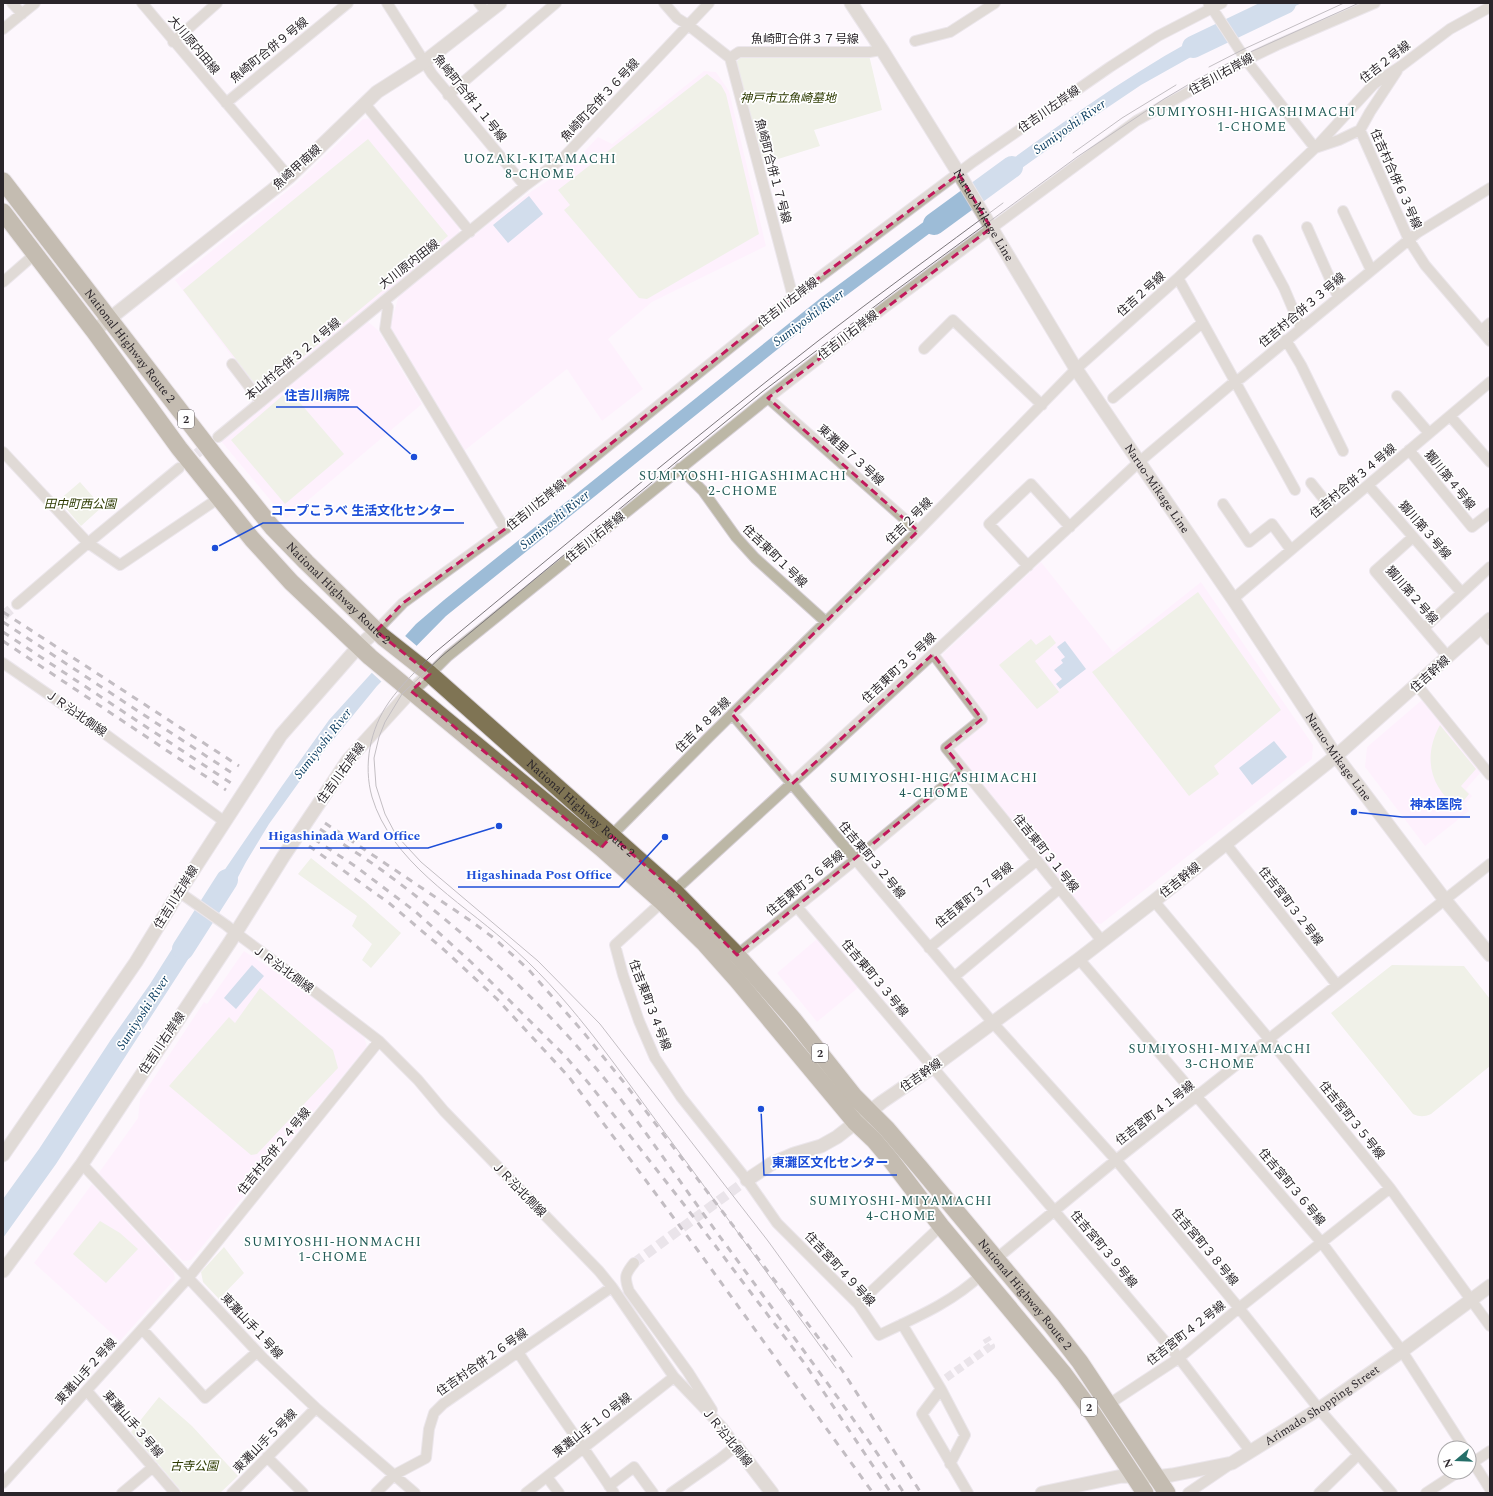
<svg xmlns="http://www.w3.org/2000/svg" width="1493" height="1496" font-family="Spectral,'Noto Sans JP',serif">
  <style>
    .built { fill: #fee9fd }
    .green { fill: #dfe8cf }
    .water { fill: #9dbcd7 }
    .pier { fill: #fdf7fd }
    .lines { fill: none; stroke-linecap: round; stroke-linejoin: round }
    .river { stroke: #9dbcd7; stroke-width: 22 }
    .pedestrian-tunnel { stroke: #d3cdd3; stroke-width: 8; stroke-dasharray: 8 4; stroke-linecap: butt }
    .minor-tunnel { stroke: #d3cdd3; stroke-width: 10; stroke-dasharray: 10 5; stroke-linecap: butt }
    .minor-casing { stroke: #d7d1d7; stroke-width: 12 }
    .tertiary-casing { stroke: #d7d1d7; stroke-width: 15 }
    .trunk-casing { stroke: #d7d1d7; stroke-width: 19 }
    .minor { stroke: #bcb7a6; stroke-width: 10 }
    .tertiary { stroke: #bcb7a6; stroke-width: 13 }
    .trunk { stroke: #7f7454; stroke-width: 17 }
    .tram { stroke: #7c777c; stroke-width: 1 }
    .rail { stroke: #7c777c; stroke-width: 3; stroke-dasharray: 7 7; stroke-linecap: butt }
    .marked { fill: none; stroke: #c2185b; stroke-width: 3; stroke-dasharray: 8 5; stroke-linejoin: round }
    .labels { text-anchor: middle; stroke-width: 3.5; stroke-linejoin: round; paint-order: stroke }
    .shield { fill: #fff; stroke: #6a666a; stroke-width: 1 }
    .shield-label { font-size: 11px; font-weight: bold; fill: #2a252a }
    .street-label { font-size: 12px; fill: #2a252a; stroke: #fff }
    .park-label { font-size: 12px; font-style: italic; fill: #2c3a00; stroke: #fff }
    .neighbourhood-label { font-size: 13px; letter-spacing: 1px; fill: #215a56; stroke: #fff }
    .water-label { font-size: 13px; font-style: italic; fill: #03375c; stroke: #fff }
    .leader { fill: none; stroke: #1d4ed8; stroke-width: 1.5 }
    .callout-dot { fill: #1d4ed8; stroke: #fff; stroke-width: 1.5 }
    .callout-label { font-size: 13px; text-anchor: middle; font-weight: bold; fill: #1d4ed8; stroke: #fff; stroke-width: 3.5; stroke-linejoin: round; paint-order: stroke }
  </style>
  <rect width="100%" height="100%" fill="#fdf7fd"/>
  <!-- built -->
  <path class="built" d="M704 71 716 72 729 91 766 246 652 302 608 339 643 389 602 421 567 369 464 451 390 326 399 295 492 221 532 191 570 166 598 137 612 144Z
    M372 118 459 227V233L262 397 175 280 297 183 363 119Z
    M367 321 378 330 422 404 286 519 221 441Z
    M1041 562 1113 652 1201 582 1313 745 1312 759 1101 924 1091 922 954 752V747L987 721 942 659 943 654Z
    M1423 699 1481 772 1466 789 1472 796 1465 804 1469 811 1425 846 1365 767 1367 747Z
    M818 938 859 987 817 1022 777 973Z
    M244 951 294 984 364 1036 367 1047 191 1260 183 1261 98 1174 138 1118 140 1099 204 1002 207 1004Z
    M92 1184 174 1273 175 1279 120 1341 34 1263Z"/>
  <!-- green -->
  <path class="green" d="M869 55 882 110 814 130 820 146 762 164 736 62 742 56Z
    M707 74 721 85 726 94 759 234 647 299 639 298 564 210 570 205 558 190Z
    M368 139 448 236 261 392 183 290Z
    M289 390 344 454 285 504 231 440Z
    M80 482 102 507 81 526 59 500Z
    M1198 592 1281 710 1214 766 1219 774 1189 796 1092 672Z
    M1050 635 1056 643 1035 661 1059 692 1037 709 999 665 1031 639 1036 645Z
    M1440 725 1476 769 1461 786 1469 794 1458 808C1429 787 1423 756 1440 725Z
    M311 858 365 901 401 933 371 968 362 960 372 944 352 926 357 916 298 874Z
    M1392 965 1464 966 1490 999V1066L1431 1114C1424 1117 1420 1117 1413 1114L1331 1013Z
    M260 988 333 1050 338 1068 257 1154 251 1155 169 1086 229 1017 235 1023Z
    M100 1221 120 1233 138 1249 106 1283 73 1254Z
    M224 1247 244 1273 219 1299 203 1282 201 1272Z
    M159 1397 192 1426 238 1476 220 1493H183L131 1432Z"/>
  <!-- water -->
  <path class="water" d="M1266 3H1302L1241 30 1234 18Z
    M1217 27 1223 39 1141 85 1086 122 990 191 988 184 982 181C1058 126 1133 70 1217 27Z
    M529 196 543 214 508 243 493 225Z
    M956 198 955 204 961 210 824 312 446 616 377 686 302 778 269 824 246 862 220 911 204 900 282 786 329 720 416 624 444 600 822 297Z
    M1065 641 1086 669 1060 689 1056 684 1062 679 1054 670 1063 663 1061 660 1065 657 1057 647Z
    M1274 741 1287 757 1252 785 1239 768Z
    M191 919 207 930 56 1164 3 1238V1199L39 1149 110 1041 150 984Z
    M252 965 264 976 236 1009 224 998Z"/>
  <!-- pier -->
  <path class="pier" d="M404 635 418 647 383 683 371 672Z"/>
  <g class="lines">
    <!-- river -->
    <path class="river" d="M1193 47 1285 3
      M934 224 1012 167
      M183 949 227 880"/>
    <!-- pedestrian-tunnel -->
    <path class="pedestrian-tunnel" d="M946 1378 991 1346 986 1338"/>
    <!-- minor-tunnel -->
    <path class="minor-tunnel" d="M185 463 210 443
      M3 616 17 604
      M634 1263 747 1180"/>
    <!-- minor casing -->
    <g class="minor-casing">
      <path id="minor" d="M12 3 22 14
        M142 3 289 177
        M387 3 432 74 525 186
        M479 3 487 13
        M664 3 677 18 688 25 730 58 793 297
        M1212 8 1246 60 1315 148 1339 140 1360 130 1370 112 1397 71
        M3 29 35 3
        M915 41 950 32 995 3
        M173 42 217 3
        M730 58 739 52H869L882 50
        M448 95 556 3
        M226 103 348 3
        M365 104 470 232
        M1360 130 1409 240 1425 265 1490 341
        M1343 211 1371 270
        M1307 227 1338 297
        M1258 240 1284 288 1301 328
        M1178 278 1295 490
        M3 282 35 254
        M384 301 388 307 385 329 505 529
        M1482 330 1490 323
        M1286 340 1301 365 1343 451
        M924 349 953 320 1042 405
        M232 364 261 402
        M1397 396 1429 433
        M768 398 918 531
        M1113 398 1202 323
        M1450 416 1490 462
        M218 437 384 301 525 186 563 158 709 3
        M1409 450 1472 527 1490 513
        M3 452 88 543 120 565 219 498
        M680 468 703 491 736 537 755 558 826 622
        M1311 483 1335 513
        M1368 485 1462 593
        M1223 504 1249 542 1272 524 1291 550
        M1413 537 1375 571 1448 657
        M1028 566 989 524 1031 484 1070 527
        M1233 599 1490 382
        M17 604 88 543 179 468
        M1424 628 1490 567
        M1481 628 1490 640
        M376 631 403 603 505 529 793 297 973 162 1110 67 1158 36 1222 3
        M933 654 982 719 946 748 1102 941
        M3 663 97 728 225 822
        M430 674 448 656 768 398 884 308 1136 121 1246 60 1277 45 1375 3
        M1417 685 1490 775
        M732 714 792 784 993 1023 1116 1160 1239 1308 1319 1409 1392 1493
        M609 838 710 736 918 531 1076 369 1178 278 1315 148 1374 84 1401 66 1450 29 1490 7
        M1226 844 1337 985
        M674 891 933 654 1139 462 1234 382 1241 378 1417 233 1490 188
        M179 892 226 925 236 933 302 982 379 1041 418 1080 444 1111 599 1271 612 1287 674 1377 723 1428 736 1446 721 1458 671 1493
        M1154 901 1269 1039 1390 1188 1490 1326
        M662 902 615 945 623 975 639 1021 655 1058 681 1097 747 1180 777 1223 858 1304 879 1335C915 1318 953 1302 982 1274
        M797 907 1179 1358 1251 1452
        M929 948 1036 861
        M737 955 855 860 963 770
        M1079 959 1322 1243 1402 1351 1464 1448
        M954 977 1059 889
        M82 1164 263 1358 316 1408 415 1493
        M996 1259 1116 1160 1490 864
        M634 1263C625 1274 624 1277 629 1291L688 1372 712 1410
        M858 1304 941 1226
        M902 1324 941 1389
        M142 1329 205 1398 257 1352
        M518 1352C549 1400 583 1446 614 1493
        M87 1391 175 1493
        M1109 1404 1179 1358 1239 1308 1390 1188
        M1469 1456 1490 1489
        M267 1457 303 1493
        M950 1464 965 1435 941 1389 922 1414 968 1493
        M1469 1465 1490 1451
        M547 1477 559 1493
        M3 1483 189 1277 379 1041
        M609 1486 634 1467 653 1493
        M122 1493 153 1467
        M232 1493 316 1408
        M376 1493 394 1475 426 1458 429 1429 434 1413 443 1404 612 1287
        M526 1493 674 1377
        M1188 1493 1229 1465
        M1319 1493 1358 1455
        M1426 1493 1458 1472"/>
    </g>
    <!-- tertiary casing -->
    <g class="tertiary-casing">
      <g id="tertiary">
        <path id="s1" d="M851 3 882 50 959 174 1076 369 1139 462 1233 599 1336 756 1445 900 1490 955"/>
        <path d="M1210 3 1212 8"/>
        <path d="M94 331 289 177 377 92 424 62 500 3"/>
        <path d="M3 1155 136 962 174 900 281 735 359 646 376 631"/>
        <path d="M747 1180 771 1164 794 1154 821 1146 837 1137 882 1102 933 1067 1079 959 1154 901 1336 756 1490 619"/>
        <path d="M3 1271 82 1164 230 942 283 857 348 760 411 691 430 674"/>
        <path d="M736 1446 772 1493"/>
        <path id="s2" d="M1042 1493 1122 1476 1156 1477 1172 1475 1232 1463 1319 1409 1402 1351 1490 1286"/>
      </g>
    </g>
    <!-- trunk casing -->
    <g class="trunk-casing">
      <g id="trunk">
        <path id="s3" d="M3 181 218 460 272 527 306 562 383 637 430 674 674 891 737 955 793 1019 854 1096 887 1129 921 1169 1052 1326 1080 1362 1167 1493"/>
        <path d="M3 212 94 331 179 448 252 539 291 582 370 657 601 848 662 902 705 944 737 980 855 1122 874 1140 890 1159 941 1226 1064 1374 1087 1405 1145 1493"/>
      </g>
    </g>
    <!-- minor -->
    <use href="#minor" class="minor"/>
    <!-- tertiary -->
    <use href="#tertiary" class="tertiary"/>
    <!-- trunk -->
    <use href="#trunk" class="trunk"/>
    <!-- tram -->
    <path class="tram" d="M1209 67 1244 49 1344 3
      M1073 153 1122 118 1176 85
      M852 1357 768 1241 600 1024 538 961 421 862 396 835 385 814 376 786 374 758 379 737 385 722 402 694 442 656 675 463 762 392 895 291 1077 157 1164 99 1196 80 1246 54 1359 3
      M836 1368C777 1287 719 1206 660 1126 612 1061 567 994 506 942 458 900 391 861 372 797 363 765 370 729 389 702 401 685 417 670 432 655 560 549 687 443 818 341 879 294 941 249 1003 203"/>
    <!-- rail -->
    <path class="rail" d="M3 612 239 766
      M3 622 235 775
      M3 632 231 783
      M3 641 226 790
      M325 823 471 921 495 939 529 970 584 1033 626 1085 827 1349 842 1370 921 1493
      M320 829C342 844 366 858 387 874 472 937 551 1010 616 1093 655 1144 691 1198 729 1249 788 1330 849 1410 904 1493
      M314 839 355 866 416 912 471 962 566 1057 591 1086 689 1211 805 1364 891 1493
      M309 846 389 903 442 948 497 999 569 1077 699 1252 873 1493"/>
  </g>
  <!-- marked area -->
  <path d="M0 0H1493V1496H0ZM959 174 991 228 768 398 918 531 732 714 792 784 933 654 982 719 946 748 963 770 737 955 674 891 612 836 601 848 411 691 430 674 376 631 403 603 505 529 793 297Z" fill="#fdf7fd" fill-opacity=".55" fill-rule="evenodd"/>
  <path class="marked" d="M959 174 991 228 768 398 918 531 732 714 792 784 933 654 982 719 946 748 963 770 737 955 674 891 612 836 601 848 411 691 430 674 376 631 403 603 505 529 793 297Z"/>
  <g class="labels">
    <!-- shield labels -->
    <g class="shield">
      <rect x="178" y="410" width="16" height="18" rx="3"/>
      <rect x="812" y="1044" width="16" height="18" rx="3"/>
      <rect x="1081" y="1398" width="16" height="18" rx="3"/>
    </g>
    <g class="shield-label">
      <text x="186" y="423">2</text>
      <text x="820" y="1057">2</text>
      <text x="1089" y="1411">2</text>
    </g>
    <!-- street labels -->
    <g class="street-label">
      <text x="805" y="43">魚崎町合併３７号線</text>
      <text transform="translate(194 45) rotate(50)" y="4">大川原内田線</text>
      <text transform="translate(269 50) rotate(-39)" y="4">魚崎町合併９号線</text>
      <text transform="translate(1385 62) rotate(-38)" y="4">住吉２号線</text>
      <text transform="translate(1221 74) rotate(-29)" y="4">住吉川右岸線</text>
      <text transform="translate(470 98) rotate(51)" y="4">魚崎町合併１１号線</text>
      <text transform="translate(600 100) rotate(-47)" y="4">魚崎町合併３６号線</text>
      <text transform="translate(1049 109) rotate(-35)" y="4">住吉川左岸線</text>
      <text transform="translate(297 167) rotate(-42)" y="4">魚崎甲南線</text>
      <text transform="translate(773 171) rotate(75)" y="4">魚崎町合併１７号線</text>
      <text transform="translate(1396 179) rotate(66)" y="4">住吉村合併６３号線</text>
      <text dy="4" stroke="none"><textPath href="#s1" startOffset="250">Naruo-Mikage Line</textPath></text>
      <text transform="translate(409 264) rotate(-38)" y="4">大川原内田線</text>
      <text transform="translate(1141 294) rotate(-42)" y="4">住吉２号線</text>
      <text transform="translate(788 302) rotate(-38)" y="4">住吉川左岸線</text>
      <text transform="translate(1302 310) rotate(-40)" y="4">住吉村合併３３号線</text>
      <text transform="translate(848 335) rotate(-38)" y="4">住吉川右岸線</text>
      <text dy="4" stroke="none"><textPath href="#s3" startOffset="208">National Highway Route 2</textPath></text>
      <text transform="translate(293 359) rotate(-40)" y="4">本山村合併３２４号線</text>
      <text transform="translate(851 455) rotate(42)" y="4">東灘里７３号線</text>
      <text transform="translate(1450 480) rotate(51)" y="4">獺川第４号線</text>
      <text transform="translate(1353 481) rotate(-40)" y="4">住吉村合併３４号線</text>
      <text dy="4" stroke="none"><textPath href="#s1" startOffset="574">Naruo-Mikage Line</textPath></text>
      <text transform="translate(536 505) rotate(-39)" y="4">住吉川左岸線</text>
      <text transform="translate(909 521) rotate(-45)" y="4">住吉２号線</text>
      <text transform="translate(1425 530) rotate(49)" y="4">獺川第３号線</text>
      <text transform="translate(595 537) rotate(-39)" y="4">住吉川右岸線</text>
      <text transform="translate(775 556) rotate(44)" y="4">住吉東町１号線</text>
      <text dy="4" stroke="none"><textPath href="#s3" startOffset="532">National Highway Route 2</textPath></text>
      <text transform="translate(1412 595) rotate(49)" y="4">獺川第２号線</text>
      <text transform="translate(899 668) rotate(-43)" y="4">住吉東町３５号線</text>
      <text transform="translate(1430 674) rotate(-42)" y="4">住吉幹線</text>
      <text transform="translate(76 713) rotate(35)" y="4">ＪＲ沿北側線</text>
      <text transform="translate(703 725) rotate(-45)" y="4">住吉４８号線</text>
      <text dy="4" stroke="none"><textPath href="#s1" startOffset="898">Naruo-Mikage Line</textPath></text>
      <text transform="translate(341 773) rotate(-54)" y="4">住吉川右岸線</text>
      <text dy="4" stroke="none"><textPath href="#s3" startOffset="856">National Highway Route 2</textPath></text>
      <text transform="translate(1046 853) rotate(51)" y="4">住吉東町３１号線</text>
      <text transform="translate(872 860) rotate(50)" y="4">住吉東町３２号線</text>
      <text transform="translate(1180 880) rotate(-39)" y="4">住吉幹線</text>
      <text transform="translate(805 883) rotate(-39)" y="4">住吉東町３６号線</text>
      <text transform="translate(974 895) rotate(-39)" y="4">住吉東町３７号線</text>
      <text transform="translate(176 897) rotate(-58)" y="4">住吉川左岸線</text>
      <text transform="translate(1291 906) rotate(52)" y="4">住吉宮町３２号線</text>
      <text transform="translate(283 969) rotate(36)" y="4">ＪＲ沿北側線</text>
      <text transform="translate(875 978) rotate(50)" y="4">住吉東町３３号線</text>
      <text transform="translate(650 1005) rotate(69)" y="4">住吉東町３４号線</text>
      <text transform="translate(162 1043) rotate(-56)" y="4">住吉川右岸線</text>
      <text transform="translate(921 1075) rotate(-35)" y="4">住吉幹線</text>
      <text transform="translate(1155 1113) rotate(-38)" y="4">住吉宮町４１号線</text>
      <text transform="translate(1352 1120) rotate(51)" y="4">住吉宮町３５号線</text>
      <text transform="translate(274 1151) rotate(-51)" y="4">住吉村合併２４号線</text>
      <text transform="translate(1292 1187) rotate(50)" y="4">住吉宮町３６号線</text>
      <text transform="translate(519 1189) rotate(46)" y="4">ＪＲ沿北側線</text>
      <text transform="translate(1205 1247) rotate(50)" y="4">住吉宮町３８号線</text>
      <text transform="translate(1104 1249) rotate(50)" y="4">住吉宮町３９号線</text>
      <text transform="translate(840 1269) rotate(47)" y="4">住吉宮町４９号線</text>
      <text dy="4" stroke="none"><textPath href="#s3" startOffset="1516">National Highway Route 2</textPath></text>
      <text transform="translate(252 1326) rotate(47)" y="4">東灘山手１号線</text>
      <text transform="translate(1186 1333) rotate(-38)" y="4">住吉宮町４２号線</text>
      <text transform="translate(482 1362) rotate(-35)" y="4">住吉村合併２６号線</text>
      <text transform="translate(86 1371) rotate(-48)" y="4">東灘山手２号線</text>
      <text dy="4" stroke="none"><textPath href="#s2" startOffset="300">Arimado Shopping Street</textPath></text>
      <text transform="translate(133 1424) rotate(49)" y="4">東灘山手３号線</text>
      <text transform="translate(592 1425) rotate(-38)" y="4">東灘山手１０号線</text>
      <text transform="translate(727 1437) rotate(51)" y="4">ＪＲ沿北側線</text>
      <text transform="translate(265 1441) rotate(-45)" y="4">東灘山手５号線</text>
    </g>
    <!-- park labels -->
    <g class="park-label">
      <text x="788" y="102">神戸市立魚崎墓地</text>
      <text x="80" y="508">田中町西公園</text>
      <text x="194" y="1470">古寺公園</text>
    </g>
    <!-- neighbourhood labels -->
    <g class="neighbourhood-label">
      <text x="1252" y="116">SUMIYOSHI-HIGASHIMACHI<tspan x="1252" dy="15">1-CHOME</tspan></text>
      <text x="540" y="163">UOZAKI-KITAMACHI<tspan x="540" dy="15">8-CHOME</tspan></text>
      <text x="743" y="480">SUMIYOSHI-HIGASHIMACHI<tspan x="743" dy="15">2-CHOME</tspan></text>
      <text x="934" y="782">SUMIYOSHI-HIGASHIMACHI<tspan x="934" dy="15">4-CHOME</tspan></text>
      <text x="1220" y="1053">SUMIYOSHI-MIYAMACHI<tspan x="1220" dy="15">3-CHOME</tspan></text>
      <text x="901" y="1205">SUMIYOSHI-MIYAMACHI<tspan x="901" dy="15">4-CHOME</tspan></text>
      <text x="333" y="1246">SUMIYOSHI-HONMACHI<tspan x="333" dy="15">1-CHOME</tspan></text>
    </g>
    <!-- water labels -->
    <g class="water-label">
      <text transform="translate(1069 126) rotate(-35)" y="5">Sumiyoshi River</text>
      <text transform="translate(808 317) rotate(-37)" y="5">Sumiyoshi River</text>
      <text transform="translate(554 519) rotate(-39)" y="5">Sumiyoshi River</text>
      <text transform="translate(322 743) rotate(-52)" y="5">Sumiyoshi River</text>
      <text transform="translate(142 1012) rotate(-57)" y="5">Sumiyoshi River</text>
    </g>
  </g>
  <!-- callouts -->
  <path class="leader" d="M414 457L357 407H276M215 548L263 523H464M1354 812L1402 817H1470M499 826L428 848H260M665 837L619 887H458M761 1109L764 1175H897"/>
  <g class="callout-dot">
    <circle cx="414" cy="457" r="4"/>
    <circle cx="215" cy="548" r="4"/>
    <circle cx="1354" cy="812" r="4"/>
    <circle cx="499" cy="826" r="4"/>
    <circle cx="665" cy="837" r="4"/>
    <circle cx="761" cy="1109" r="4"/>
  </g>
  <g class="callout-label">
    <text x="317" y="400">住吉川病院</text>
    <text x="363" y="515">コープこうべ 生活文化センター</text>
    <text x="1436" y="809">神本医院</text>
    <text x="344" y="840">Higashinada Ward Office</text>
    <text x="539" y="879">Higashinada Post Office</text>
    <text x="830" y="1167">東灘区文化センター</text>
  </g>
  <!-- border -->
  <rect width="1493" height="1496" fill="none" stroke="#2a252a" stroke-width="8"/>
  <!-- north arrow -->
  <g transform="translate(1457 1460) rotate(251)"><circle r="19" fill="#ffffff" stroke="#aaa8aa"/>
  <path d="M0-3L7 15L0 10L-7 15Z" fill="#256f69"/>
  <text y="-6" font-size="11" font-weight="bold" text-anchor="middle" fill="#2a252a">N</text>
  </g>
</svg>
